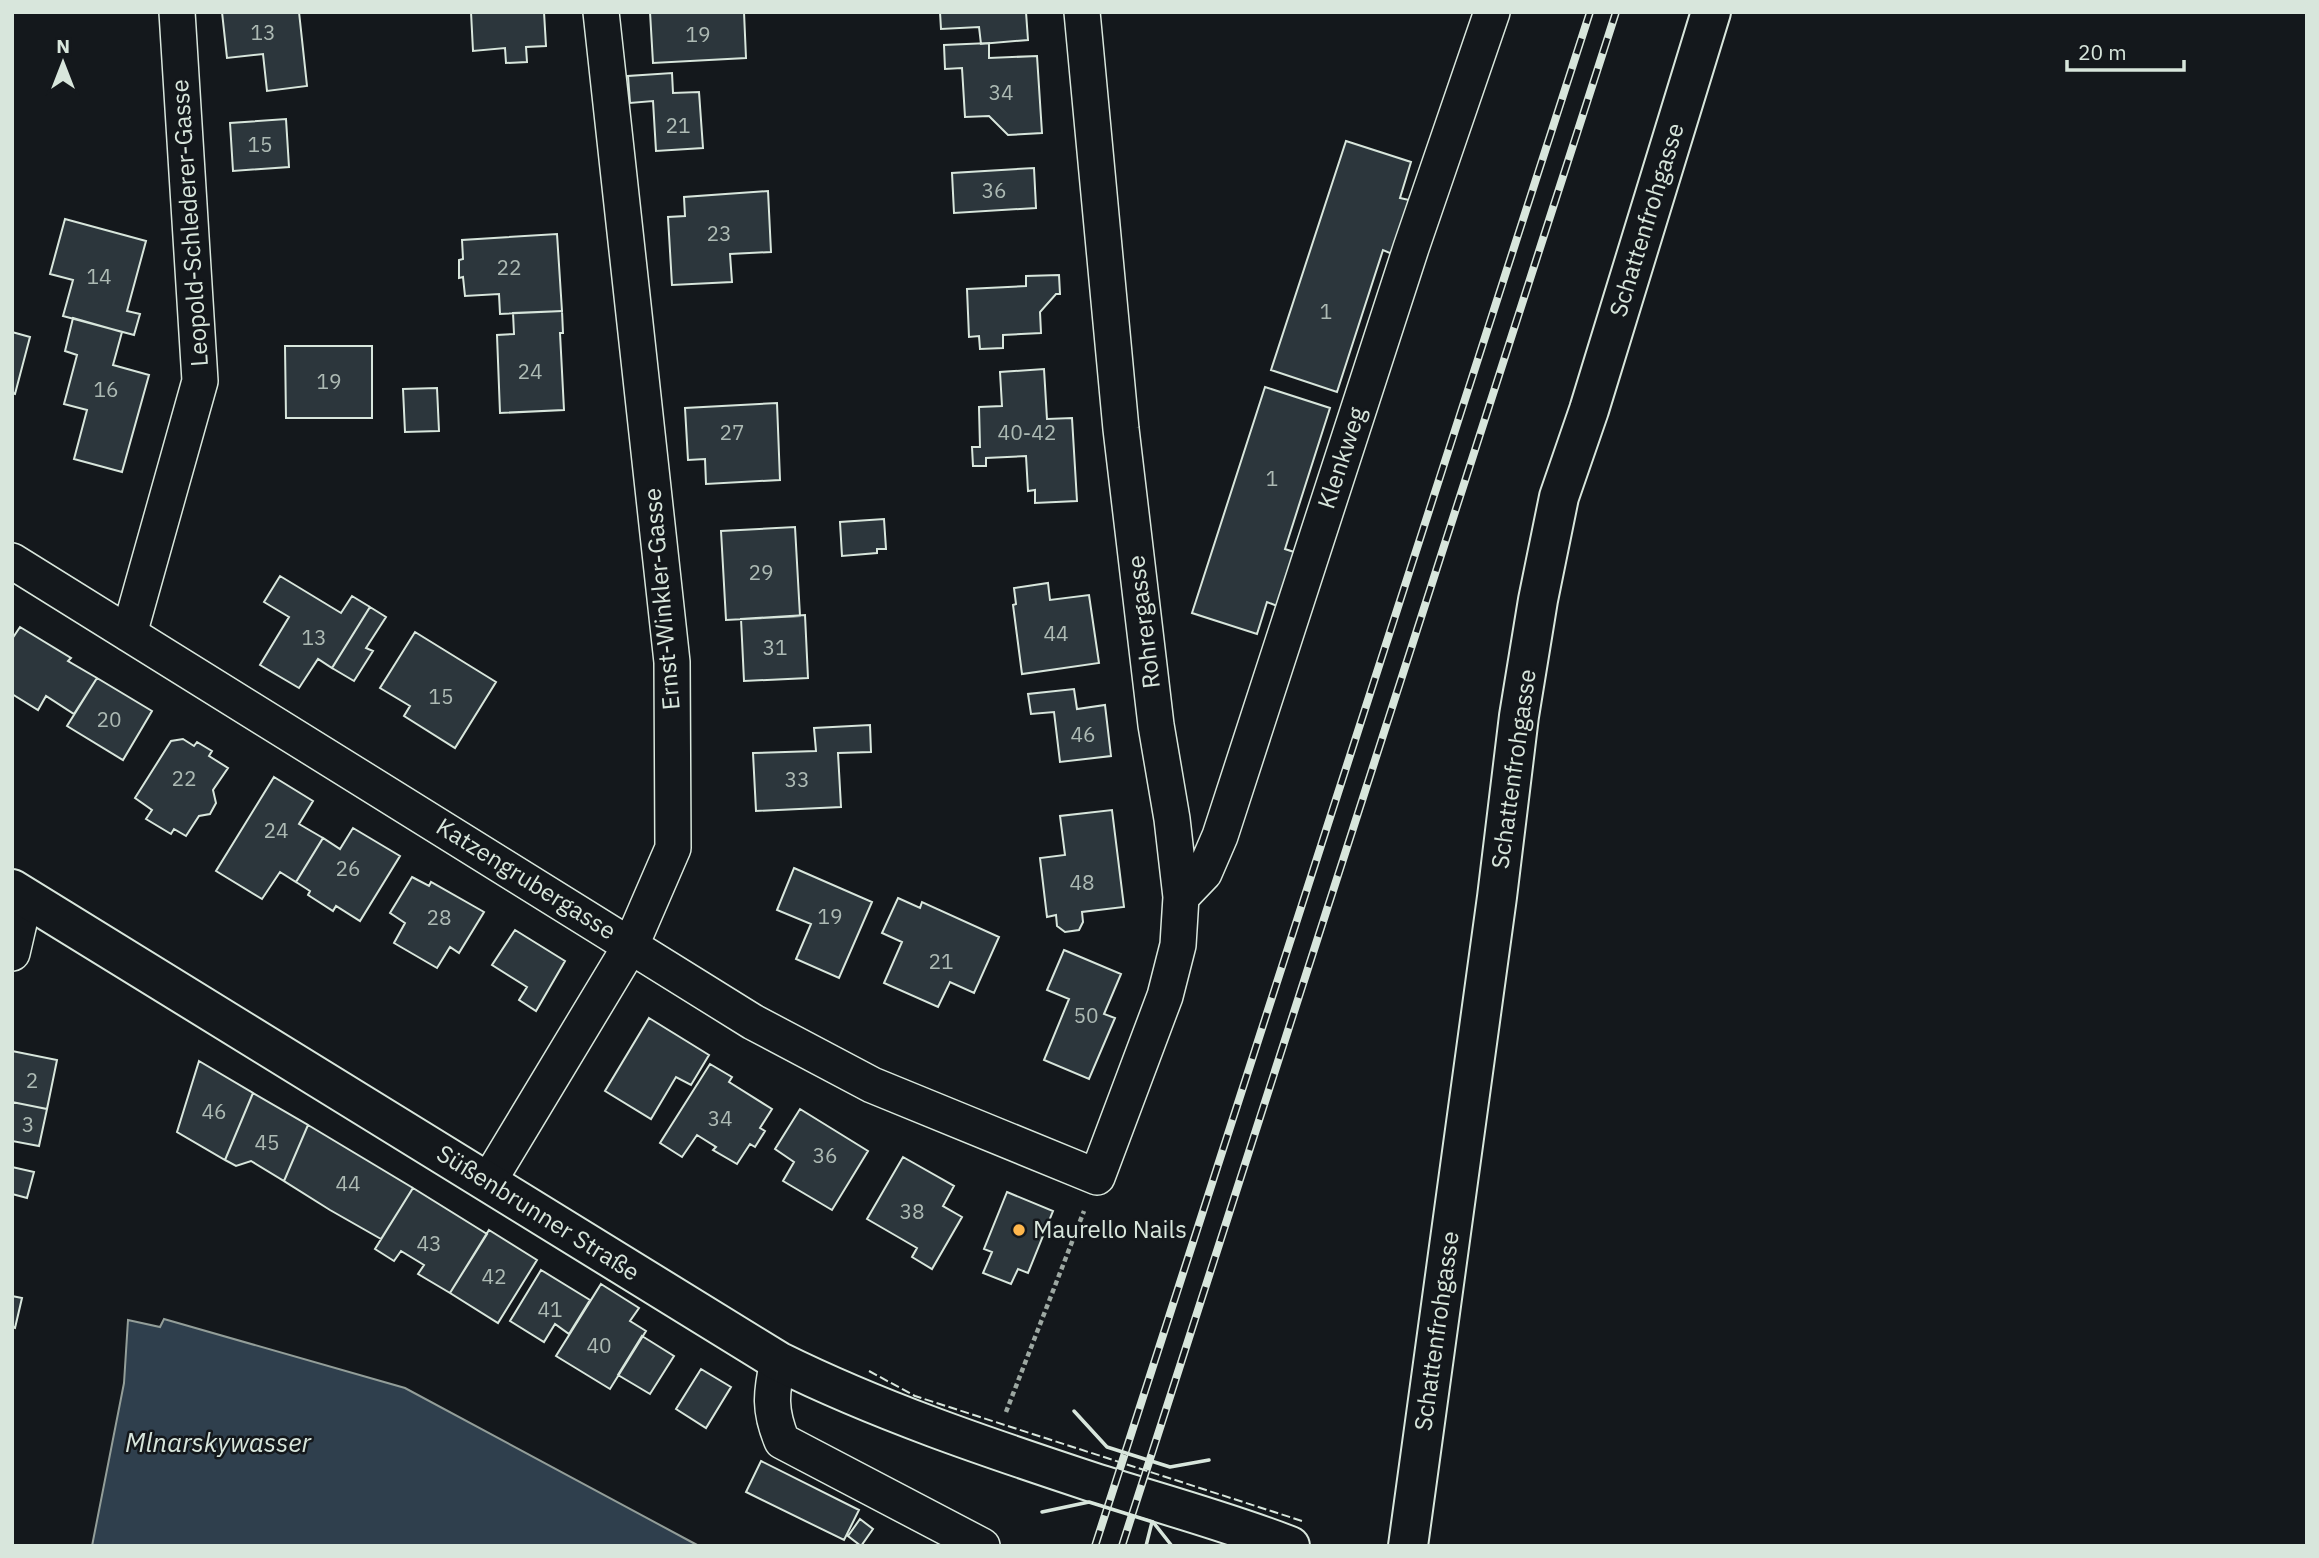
<svg xmlns="http://www.w3.org/2000/svg" width="2319" height="1558" font-family="'IBM Plex Sans',sans-serif">
  <style>
    .water { fill: #2f3f4d; stroke: #939e99; stroke-width: 2 }
    .building { fill: #2c363c; stroke: #d8e6dc; stroke-width: 2 }
    .lines { fill: none; stroke-linecap: round; stroke-linejoin: round }
    .street-casing { stroke: #d8e6dc; stroke-width: 38 }
    .secondary-casing { stroke: #d8e6dc; stroke-width: 42 }
    .path { stroke: #9da8a2; stroke-width: 4.5; stroke-dasharray: 5 3.5; stroke-linecap: butt }
    .street { stroke: #14181c; stroke-width: 35 }
    .secondary { stroke: #14181c; stroke-width: 38 }
    .rail-casing { stroke: #d8e6dc; stroke-width: 8 }
    .rail { stroke: #14181c; stroke-width: 5; stroke-dasharray: 16; stroke-linecap: butt }
    .fence { stroke: #d8e6dc; stroke-width: 2; stroke-dasharray: 9 3.5; stroke-linecap: butt }
    .wall { stroke: #d8e6dc; stroke-width: 3.5 }
    .poi-dot { fill: #ffb74d; stroke: #14181c; stroke-width: 2.5 }
    .labels { text-anchor: middle; stroke-width: 5; stroke-linejoin: round; paint-order: stroke }
    .number-label { font-size: 21px; fill: #adbab4 }
    .street-label { font-size: 24px; fill: #d8e6dc; stroke: #14181c }
    .poi-label { font-size: 24px; fill: #d8e6dc; stroke: #14181c; text-anchor: start }
    .water-label { font-size: 26px; font-style: italic; fill: #d8e6dc; stroke: #14181c }
  </style>
  <rect width="100%" height="100%" fill="#14181c"/>
  <!-- water -->
  <path class="water" d="M164 1319 405 1388 699 1546H92L124 1383 128 1320 160 1327Z"/>
  <!-- building -->
  <path class="building" d="M222 12H299L307 86 267 91 263 54 227 58Z
    M471 12H544L546 46 526 47 527 62 506 63 505 48 473 51Z
    M650 12H744L746 58 653 63Z
    M940 12H1026L1028 40 981 44 979 27 941 29Z
    M989 43V58L1037 56 1042 133 1008 135 989 116 965 117 962 68 945 69 944 45Z
    M672 73 673 93 699 92 703 148 656 151 653 101 630 103 628 76Z
    M286 119 289 167 233 171 230 123Z
    M1346 141 1411 162 1400 198 1409 200 1392 254 1383 250 1337 392 1271 370Z
    M1034 168 1036 208 954 213 952 173Z
    M768 191 771 252 730 254 732 282 672 285 668 217 685 216 684 197Z
    M65 219 146 241 127 311 140 314 134 335 63 316 73 280 50 274Z
    M557 234 562 311 500 314 499 294 465 296 463 277 459 278V260L463 259 462 240Z
    M1059 275 1060 294H1056L1040 312 1041 333 1003 335V348L980 349 979 336 969 337 967 289 1026 286V276Z
    M562 311 563 333H560L564 410 500 413 497 335 514 334 513 313Z
    M73 318 122 332 113 365 149 375 122 472 74 459 87 410 64 404 77 355 65 351Z
    M12 332 30 337 15 394 12 393Z
    M285 346H372V418H286Z
    M1044 369 1047 419 1072 418 1077 501 1035 503V490L1028 491 1026 456 986 458V466H973L972 447H980L979 407 1002 406 1000 372Z
    M1265 387 1330 408 1285 549 1294 552 1277 606 1267 602 1257 634 1192 613Z
    M437 388 439 431 405 432 403 389Z
    M777 403 780 480 706 484 705 459 688 460 685 408Z
    M884 519 886 549H877V553L842 556 840 522Z
    M795 527 800 616 726 620 721 531Z
    M280 576 341 613 352 596 370 607 332 668 318 659 299 688 260 665 289 617 264 602Z
    M1048 583 1050 600 1089 595 1099 663 1022 674 1013 605 1016 604 1014 588Z
    M370 607 386 617 366 648 373 651 354 681 332 668Z
    M805 615 808 678 744 681 741 619Z
    M20 627 71 658 68 661 97 678 74 714 46 696 38 710 12 694V639Z
    M415 632 496 682 455 748 404 716 410 706 380 688Z
    M97 678 152 711 123 760 67 726Z
    M1074 689 1077 709 1105 705 1111 756 1060 762 1054 712 1031 714 1028 694Z
    M870 725 871 752 838 753 841 807 756 811 753 753 816 751 814 728Z
    M183 739 194 746 197 742 212 751 209 756 228 768 213 790 216 803 210 814 199 816 186 836 174 829 171 834 146 819 152 810 135 798 171 741Z
    M274 777 313 801 299 824 323 838 296 882 280 872 262 899 216 871Z
    M1112 810 1124 907 1082 912 1083 922 1079 930 1065 932 1057 926 1056 915 1047 917 1040 858 1065 855 1060 816Z
    M353 828 400 856 360 921 336 906 333 911 308 895 310 891 296 882 323 838 340 849Z
    M794 868 872 902 839 978 796 959 811 924 777 910Z
    M412 877 429 886 431 882 484 912 459 953 450 947 437 968 394 943 405 923 390 913Z
    M898 898 920 908 922 902 999 937 974 993 950 982 938 1007 884 983 902 942 882 933Z
    M515 930 565 961 536 1011 519 1000 527 987 492 965Z
    M1064 950 1121 974 1104 1014 1115 1018 1089 1079 1044 1060 1069 999 1047 990Z
    M649 1018 709 1055 691 1085 676 1077 651 1119 605 1091Z
    M12 1051 57 1060 47 1109 12 1102Z
    M199 1061 253 1093 225 1160 177 1132Z
    M710 1064 732 1077 729 1082 772 1109 760 1128 765 1131 755 1147 750 1144 737 1164 713 1150 716 1147 697 1135 682 1157 660 1143Z
    M253 1093 308 1125 284 1181 251 1161 236 1166 225 1160Z
    M12 1102 47 1109 39 1146 12 1141Z
    M800 1109 868 1151 832 1210 783 1181 794 1162 775 1149Z
    M308 1125 413 1188 381 1239 330 1210 284 1181Z
    M903 1157 954 1186 943 1206 962 1217 932 1269 912 1257 917 1248 867 1219Z
    M12 1167 34 1172 27 1198 12 1194Z
    M413 1188 487 1234 450 1293 418 1274 424 1265 401 1251 394 1261 375 1249Z
    M1007 1192 1053 1211 1028 1273 1018 1269 1011 1284 983 1273 992 1252 984 1249Z
    M489 1230 537 1260 498 1323 450 1293Z
    M541 1270 590 1300 569 1334 555 1324 544 1342 510 1321Z
    M601 1284 639 1308 630 1321 646 1331 610 1389 556 1356Z
    M12 1296 22 1298 15 1328 12 1327Z
    M642 1336 674 1356 650 1394 618 1375Z
    M701 1369 731 1387 706 1428 676 1409Z
    M761 1461 859 1510 844 1540 746 1492Z
    M860 1519 873 1529 861 1546 848 1536Z"/>
  <g class="lines">
    <!-- street casing -->
    <g class="street-casing">
      <path id="street" d="M12 561 753 1022 872 1085 1097 1177 1165 996 1178 945 1181 897 1172 819 1156 725 1121 429 1082 12
        M129 634 200 381 177 12
        M1181 897 1204 873 1220 836 1411 248 1492 12
        M12 953 25 897
        M488 1182 631 945 673 848 672 662 601 12
        M778 1361C771 1393 769 1410 782 1441L982 1546"/>
    </g>
    <!-- secondary casing -->
    <g class="secondary-casing">
      <path id="secondary" d="M12 889 778 1361C879 1411 986 1447 1092 1482 1158 1503 1226 1521 1290 1546
        M1408 1546 1497 897 1519 716 1538 600 1559 497 1589 410 1711 12"/>
    </g>
    <!-- path -->
    <path class="path" d="M1006 1412 1084 1211"/>
    <!-- street -->
    <use href="#street" class="street"/>
    <!-- secondary -->
    <use href="#secondary" class="secondary"/>
    <!-- rail casing -->
    <g class="rail-casing">
      <path id="rail" d="M1095 1546 1590 12
        M1122 1546 1616 12"/>
    </g>
    <!-- rail -->
    <use href="#rail" class="rail"/>
    <!-- fence -->
    <path class="fence" d="M869 1371 915 1396 1302 1521"/>
    <!-- wall -->
    <path class="wall" d="M1074 1411 1107 1447 1170 1467 1209 1460
      M1042 1512 1089 1502 1153 1522 1172 1546
      M1146 1546 1152 1522"/>
  </g>
  <!-- markers -->
  <circle class="poi-dot" cx="1019" cy="1230" r="7"/>
  <g class="labels">
    <!-- number labels -->
    <g class="number-label">
      <text x="263" y="40">13</text>
      <text x="698" y="42">19</text>
      <text x="1001" y="100">34</text>
      <text x="678" y="133">21</text>
      <text x="260" y="152">15</text>
      <text x="994" y="198">36</text>
      <text x="719" y="241">23</text>
      <text x="509" y="275">22</text>
      <text x="99" y="284">14</text>
      <text x="1326" y="319">1</text>
      <text x="530" y="379">24</text>
      <text x="329" y="389">19</text>
      <text x="106" y="397">16</text>
      <text x="732" y="440">27</text>
      <text x="1027" y="440">40-42</text>
      <text x="1272" y="486">1</text>
      <text x="761" y="580">29</text>
      <text x="1056" y="641">44</text>
      <text x="314" y="645">13</text>
      <text x="775" y="655">31</text>
      <text x="441" y="704">15</text>
      <text x="109" y="727">20</text>
      <text x="1083" y="742">46</text>
      <text x="184" y="786">22</text>
      <text x="797" y="787">33</text>
      <text x="276" y="838">24</text>
      <text x="348" y="876">26</text>
      <text x="1082" y="890">48</text>
      <text x="830" y="924">19</text>
      <text x="439" y="925">28</text>
      <text x="941" y="969">21</text>
      <text x="1086" y="1023">50</text>
      <text x="32" y="1088">2</text>
      <text x="214" y="1119">46</text>
      <text x="720" y="1126">34</text>
      <text x="28" y="1132">3</text>
      <text x="267" y="1150">45</text>
      <text x="825" y="1163">36</text>
      <text x="348" y="1191">44</text>
      <text x="912" y="1219">38</text>
      <text x="429" y="1251">43</text>
      <text x="494" y="1284">42</text>
      <text x="550" y="1317">41</text>
      <text x="599" y="1353">40</text>
    </g>
    <!-- street labels -->
    <g class="street-label">
      <text transform="translate(1647 220) rotate(-73)" y="8">Schattenfrohgasse</text>
      <text transform="translate(190 223) rotate(-94)" y="8">Leopold-Schlederer-Gasse</text>
      <text transform="translate(1342 458) rotate(-72)" y="8">Klenkweg</text>
      <text transform="translate(662 599) rotate(-95)" y="8">Ernst-Winkler-Gasse</text>
      <text transform="translate(1144 622) rotate(-97)" y="8">Rohrergasse</text>
      <text transform="translate(1514 769) rotate(-82)" y="8">Schattenfrohgasse</text>
      <text transform="translate(526 879) rotate(32)" y="8">Katzengrubergasse</text>
      <text transform="translate(538 1213) rotate(32)" y="8">Süßenbrunner Straße</text>
      <text transform="translate(1437 1331) rotate(-82)" y="8">Schattenfrohgasse</text>
    </g>
    <!-- poi labels -->
    <g class="poi-label">
      <text x="1033" y="1238">Maurello Nails</text>
    </g>
    <!-- water labels -->
    <g class="water-label">
      <text x="218" y="1452">Mlnarskywasser</text>
    </g>
  </g>
  <!-- border -->
  <rect width="2319" height="1558" fill="none" stroke="#d8e6dc" stroke-width="28"/>
  <!-- north arrow -->
  <g transform="translate(63 63)" stroke="#14181c" stroke-width="5" paint-order="stroke">
  <path d="M0-5L12 26L0 18L-12 26Z" fill="#d8e6dc"/>
  <text y="-10" font-size="19" font-weight="bold" text-anchor="middle" fill="#d8e6dc">N</text>
  </g>
  <!-- scale -->
  <path d="M2067 60v10h117v-10" fill="none" stroke="#d8e6dc" stroke-width="3.5"/>
  <text x="2078" y="60" font-size="21" fill="#d8e6dc" stroke="#14181c" stroke-width="5" paint-order="stroke">20 m</text>
</svg>
